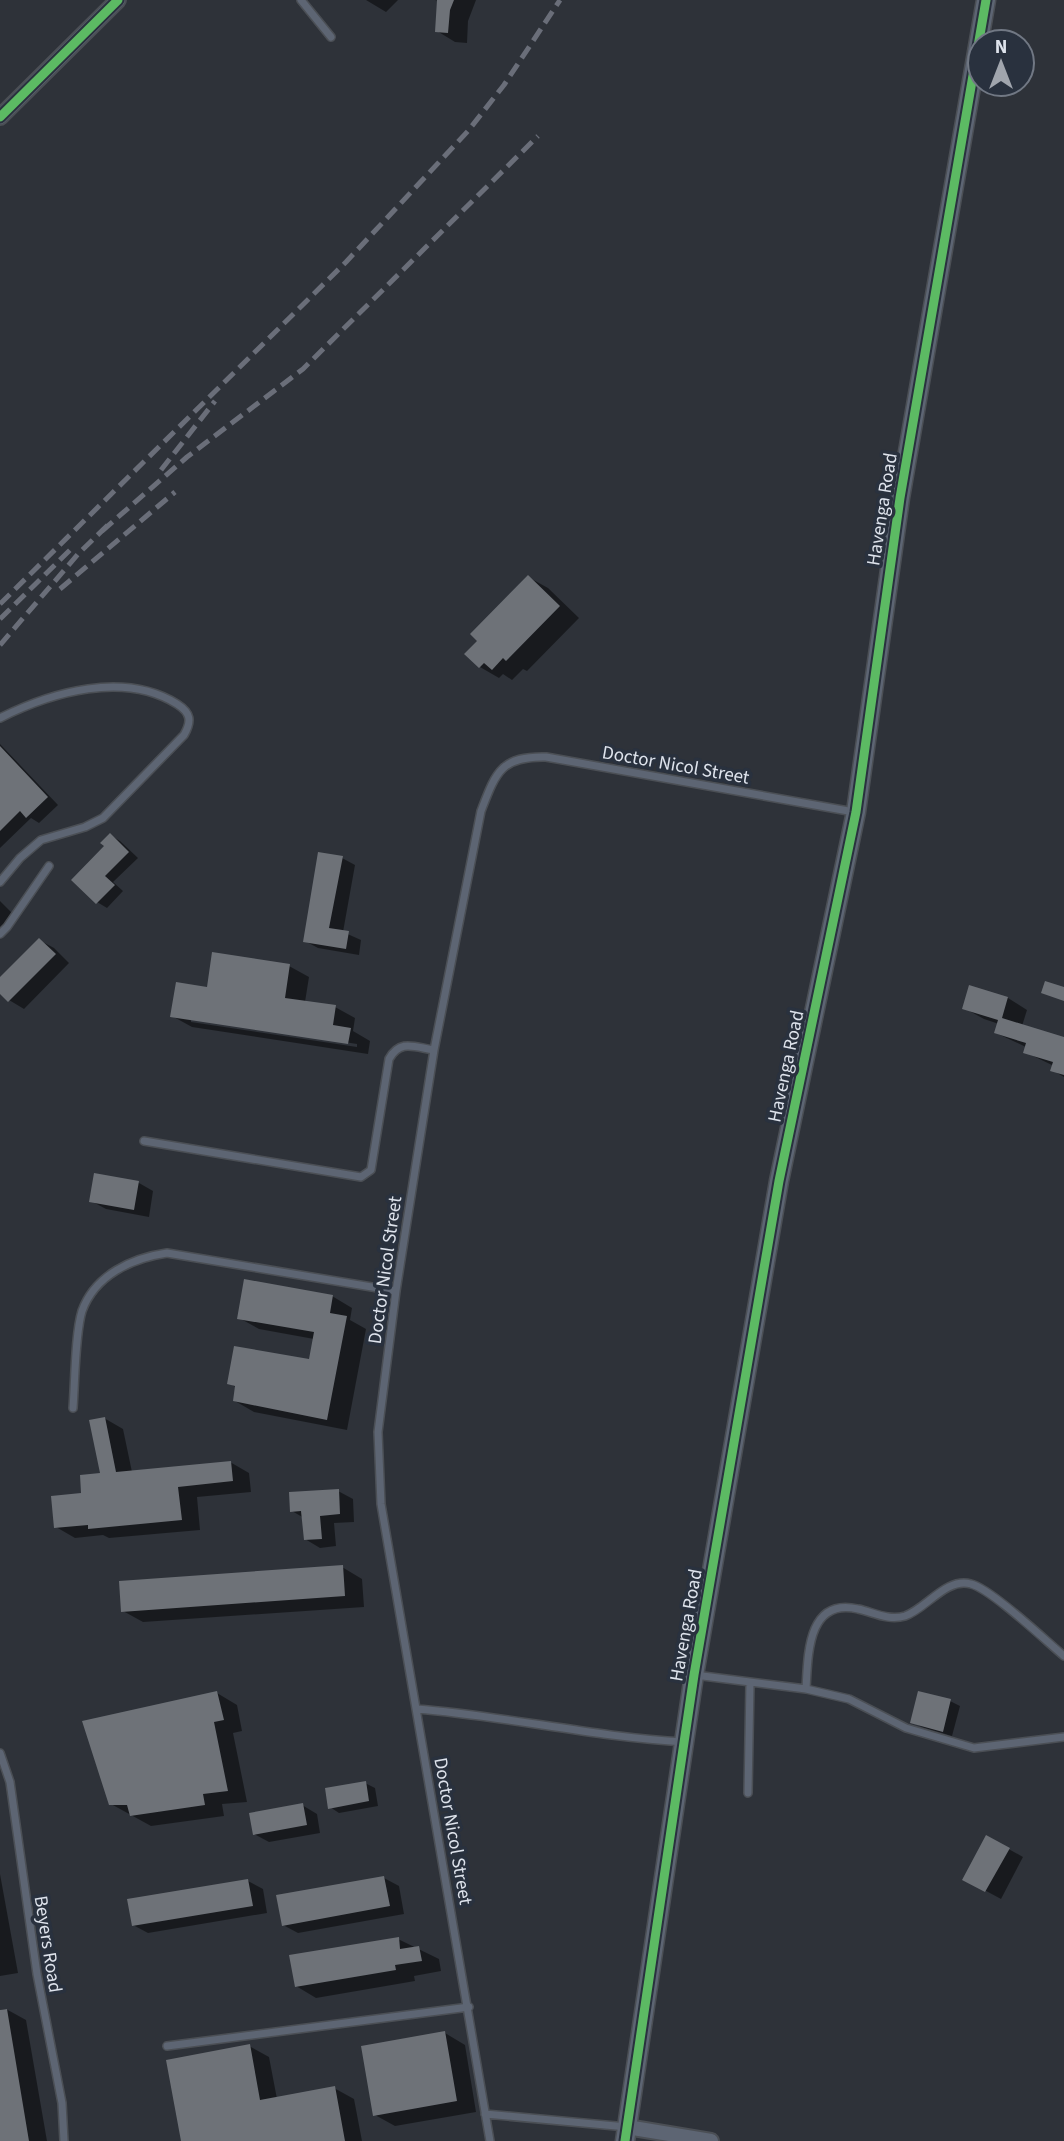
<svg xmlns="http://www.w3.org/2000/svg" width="1064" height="2141" font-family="'Source Sans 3',sans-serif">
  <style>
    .shadow { fill: #0007; fill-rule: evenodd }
    .building { fill: #6e7278 }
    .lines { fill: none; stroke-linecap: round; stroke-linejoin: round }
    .service-casing { stroke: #4b4f55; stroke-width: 10 }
    .minor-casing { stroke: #4b4f55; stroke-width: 18 }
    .tertiary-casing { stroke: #4b4f55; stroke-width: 21 }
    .service { stroke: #5d6573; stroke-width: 7 }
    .minor { stroke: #5d6573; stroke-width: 14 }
    .tertiary { stroke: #5d6573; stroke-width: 18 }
    .rail { stroke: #6a6e79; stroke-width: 5; stroke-dasharray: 14 7; stroke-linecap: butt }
    .cycleway-casing { stroke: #29313e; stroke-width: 13 }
    .cycleway { stroke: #5cba63; stroke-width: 9 }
    .labels { text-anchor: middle; stroke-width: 7; stroke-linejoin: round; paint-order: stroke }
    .street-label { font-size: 19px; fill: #dee3ec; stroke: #29313e }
  </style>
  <rect width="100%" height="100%" fill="#2e3239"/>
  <!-- shadow -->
  <path class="shadow" d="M366 0H398L386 12Z
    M435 0H476L468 21 467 43 455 42 437 31 439 1Z
    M528 577 548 588 579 618 527 671 523 669 512 680 503 674 499 678 480 667Z
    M0 744 58 805 39 823 31 818 0 848Z
    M110 835 120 841 138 858 113 882 123 891 107 908 97 902Z
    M342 858 355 865 343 932 361 940 359 955 318 948 305 941Z
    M0 901 14 915 0 932Z
    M39 940 54 948 69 963 24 1009 9 1000 0 991V980Z
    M289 966 309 977 305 1002 335 1007 355 1018 353 1031 370 1041 368 1054 192 1027 172 1016 208 989ZM191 1018 357 1044V1047L191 1022Z
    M971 987 1008 998 1027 1010 1022 1026 1064 1039V1077L1052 1070 1054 1066 1025 1052 1026 1047 996 1033 999 1024 984 1019 964 1008Z
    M96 1175 139 1183 153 1191 149 1217 106 1209 91 1201Z
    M332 1296 352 1308 350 1320 366 1329 347 1430 254 1412 235 1401 237 1388 229 1383 310 1361 314 1339 259 1329 239 1318Z
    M104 1418 123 1429 132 1472 230 1462 249 1473 251 1492 197 1497 200 1530 109 1538 103 1535 75 1538 56 1527 102 1475Z
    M338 1491 353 1499 354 1522 334 1523 336 1546 320 1548 305 1539 304 1518 292 1511Z
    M342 1567 362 1579 364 1607 143 1622 123 1611Z
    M217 1693 237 1705 242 1731 233 1733 247 1802 222 1804 224 1816 151 1826 111 1804Z
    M950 1701 960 1706 952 1736 922 1727 912 1722Z
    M365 1783 375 1788 378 1806 339 1813 330 1807Z
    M302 1805 317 1814 320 1833 269 1842 254 1834Z
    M987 1837 1023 1857 1001 1899 964 1879Z
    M0 1874 18 1973 0 1976Z
    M384 1878 399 1886 404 1914 298 1933 283 1925Z
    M248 1881 263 1889 267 1913 148 1933 133 1925Z
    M398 1939 439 1959 441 1971 414 1976 415 1981 316 1998 296 1986Z
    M6 2009 26 2020 47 2141H0V2010Z
    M445 2033 465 2045 476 2112 395 2126 375 2115Z
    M249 2046 269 2057 277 2099 334 2088 354 2099 362 2141H183Z"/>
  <!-- building -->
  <path class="building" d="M437 0H454L450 10 448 33 435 32Z
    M528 575 560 606 506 661 503 658 492 670 484 663 479 668 464 654 477 641 470 634Z
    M0 746 48 797 26 818 20 811 0 831Z
    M110 833 129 852 105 876 115 885 96 904 71 880 104 846 100 843Z
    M318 852 343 856 329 928 349 931 346 949 303 942Z
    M39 938 56 954 8 1002 0 994V977Z
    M212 952 290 964 285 998 336 1005 333 1025 351 1028 348 1044 170 1017 176 982 207 987Z
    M1045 981 1064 987V1001L1041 993Z
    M969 985 1008 997 1002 1018 1064 1037V1075L1050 1071 1053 1062 1023 1053 1026 1043 994 1033 998 1020 962 1009Z
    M94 1173 139 1181 134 1210 89 1202Z
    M244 1279 333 1295 330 1313 347 1316 327 1420 233 1401 235 1386 227 1384 234 1346 309 1359 314 1332 237 1319Z
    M105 1417 116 1472 231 1461 233 1481 178 1487 182 1520 88 1529V1525L54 1528 51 1496 81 1493 80 1475 100 1473 89 1420Z
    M339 1489 340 1514 320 1516 322 1539 304 1540 301 1511 290 1512 289 1492Z
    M343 1565 345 1596 121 1612 119 1581Z
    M217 1691 224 1720 214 1722 228 1791 203 1794 205 1805 130 1816 127 1805H109L82 1721Z
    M918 1691 951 1699 943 1732 910 1723Z
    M366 1781 369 1801 328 1809 325 1788Z
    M303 1803 307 1825 253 1835 249 1813Z
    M986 1835 1010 1848 985 1892 962 1880Z
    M384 1876 390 1906 282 1926 276 1895Z
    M248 1879 253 1906 132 1926 127 1899Z
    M399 1937 400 1949 419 1946 422 1961 395 1965 396 1970 295 1987 289 1955Z
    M7 2009 29 2141H0V2010Z
    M445 2031 457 2101 373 2116 361 2046Z
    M250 2044 260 2100 335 2086 345 2141H181L166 2060Z"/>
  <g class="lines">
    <!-- service casing -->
    <g class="service-casing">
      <path id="service" d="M301 0 331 37
        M0 718C52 692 124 671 177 704 191 713 192 721 184 735L103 818 85 827 41 840 20 858 0 882
        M0 934 7 927 49 866
        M144 1141 361 1177 371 1170 389 1059C400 1039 414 1047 434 1050
        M73 1408C75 1382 75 1334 82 1311 95 1275 132 1258 167 1253L396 1291
        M695 1675 806 1689 849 1699 906 1728 974 1748 1064 1737
        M806 1689C808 1656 807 1597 858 1609 873 1612 888 1621 905 1616 926 1609 946 1577 971 1584 991 1589 1045 1640 1064 1656
        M417 1709C506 1716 594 1737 684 1742
        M0 1753 10 1782 37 1974 62 2103 64 2141
        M748 1793 750 1683
        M167 2046 469 2007
        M485 2114 627 2127
        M490 2141 381 1504 378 1432 396 1291 434 1050 481 811C496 772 501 756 546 757L854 812"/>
    </g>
    <!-- minor casing -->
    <g class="minor-casing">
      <path id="minor" d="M0 117 118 0
        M627 2127 711 2141"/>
    </g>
    <!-- tertiary casing -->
    <g class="tertiary-casing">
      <path id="tertiary" d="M625 2141 694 1675 779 1181 856 812 900 498 986 0"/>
    </g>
    <!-- service -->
    <use href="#service" class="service"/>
    <!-- minor -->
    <use href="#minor" class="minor"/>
    <!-- tertiary -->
    <use href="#tertiary" class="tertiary"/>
    <!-- rail -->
    <path class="rail" d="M161 470 215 401
      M102 531 187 457 303 369 538 136
      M60 589 175 492
      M0 604 346 262 468 131 504 85 560 0
      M0 619 73 547
      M0 645 79 553 108 525"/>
    <!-- cycleway casing -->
    <g class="cycleway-casing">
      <path id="cycleway" d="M0 117 118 0
        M625 2141 694 1675 779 1181 856 812 900 498 986 0"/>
    </g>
    <!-- cycleway -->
    <use href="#cycleway" class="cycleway"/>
  </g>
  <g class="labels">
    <!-- street labels -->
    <g class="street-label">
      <text transform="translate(881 509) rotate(-81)" y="7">Havenga Road</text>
      <text transform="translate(676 764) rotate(10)" y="7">Doctor Nicol Street</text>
      <text transform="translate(785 1066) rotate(-78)" y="7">Havenga Road</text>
      <text transform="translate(384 1270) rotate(-82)" y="7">Doctor Nicol Street</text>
      <text transform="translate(685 1625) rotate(-80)" y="7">Havenga Road</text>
      <text transform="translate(454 1831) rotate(80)" y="7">Doctor Nicol Street</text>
      <text transform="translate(49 1944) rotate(81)" y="7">Beyers Road</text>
    </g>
  </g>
  <!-- north arrow -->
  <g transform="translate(1001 63)"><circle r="33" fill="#29313e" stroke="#717884" stroke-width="2"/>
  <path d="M0-5L12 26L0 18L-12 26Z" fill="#a0a5ad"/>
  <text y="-10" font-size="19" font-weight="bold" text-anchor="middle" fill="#dee3ec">N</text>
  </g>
</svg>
